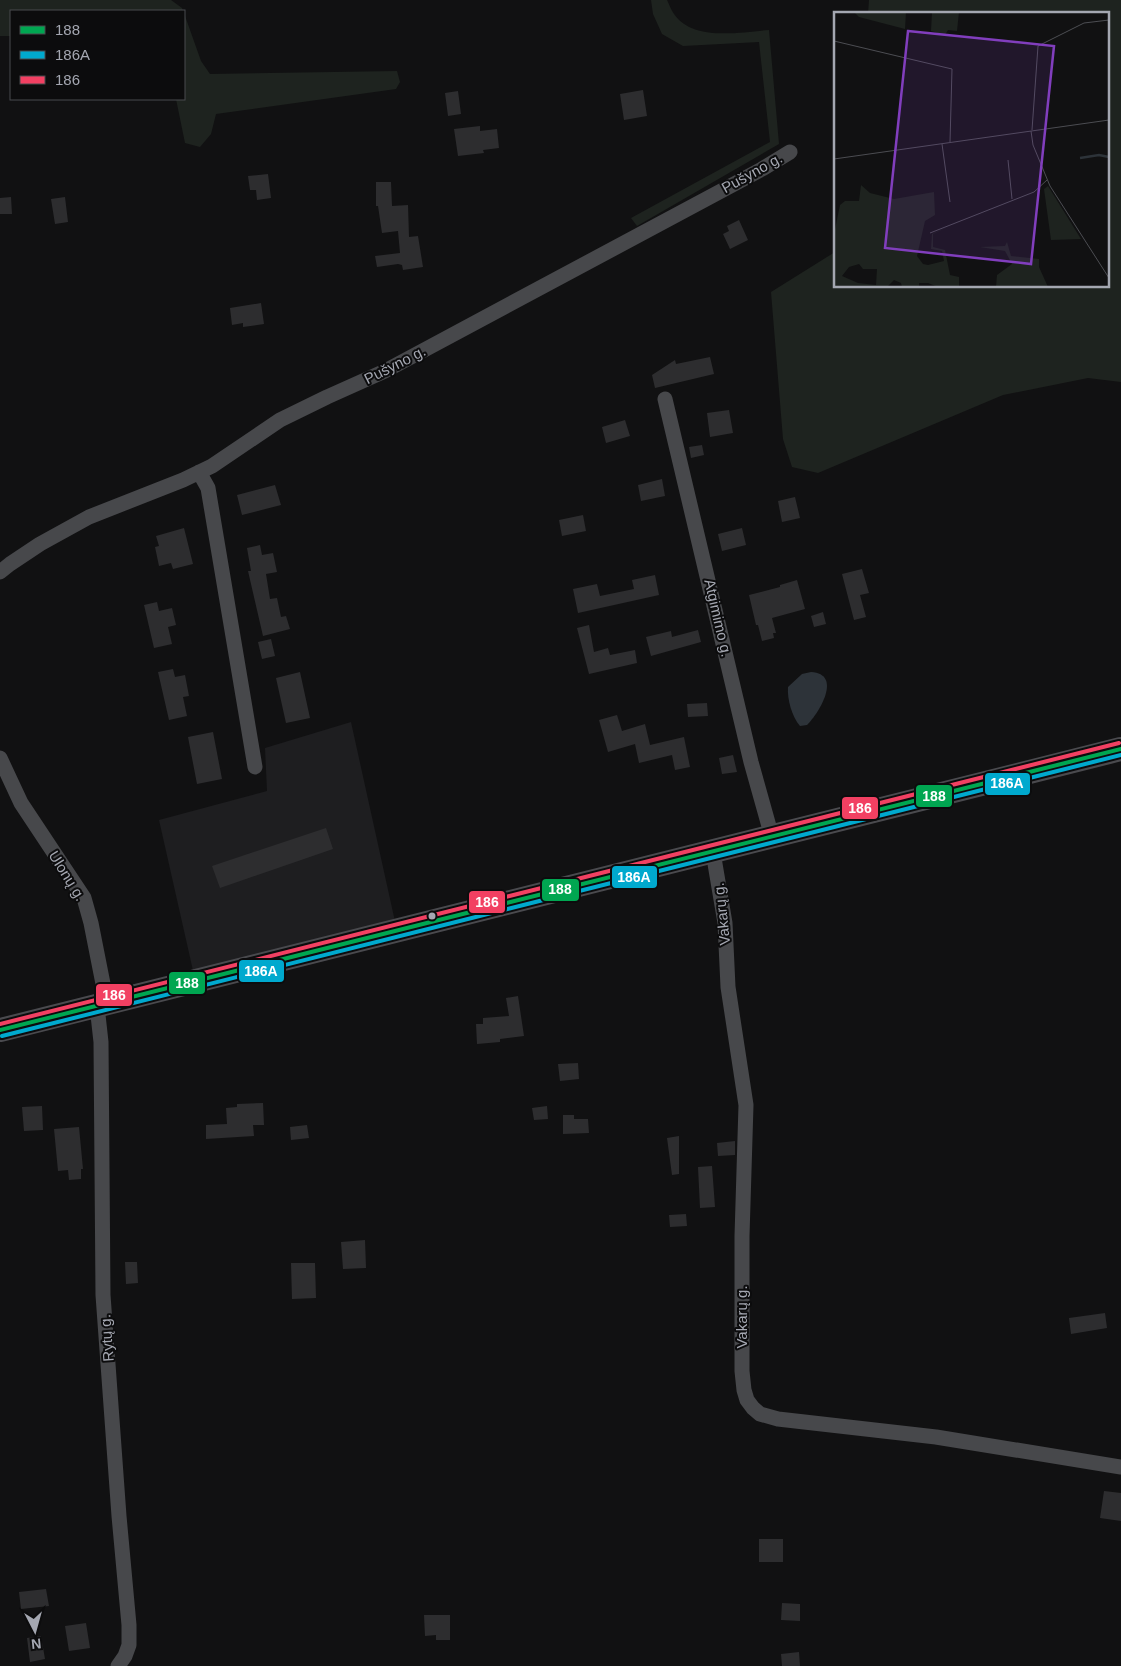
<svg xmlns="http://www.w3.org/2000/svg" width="1121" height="1666" font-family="Arial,sans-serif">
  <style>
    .built { fill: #1e1e20 }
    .green { fill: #1e231f }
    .water { fill: #2d3339 }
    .building { fill: #2d2d2f }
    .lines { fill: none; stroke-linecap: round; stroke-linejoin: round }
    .street { stroke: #47484b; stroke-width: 15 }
    .primary { stroke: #4a4a4e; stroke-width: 24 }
    .bus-1-casing { stroke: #0c0c0d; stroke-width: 8 }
    .bus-2-casing { stroke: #0c0c0d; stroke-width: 8 }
    .bus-3-casing { stroke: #0c0c0d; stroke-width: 8 }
    .bus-1 { stroke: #00a651; stroke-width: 4 }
    .bus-2 { stroke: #00a9ce; stroke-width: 4 }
    .bus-3 { stroke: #f24062; stroke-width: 4 }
    .bus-dot { fill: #a4a7b1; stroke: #0c0c0d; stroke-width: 2 }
    .labels { text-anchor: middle; stroke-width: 4; stroke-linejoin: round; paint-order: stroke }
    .street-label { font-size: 15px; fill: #a4a7b1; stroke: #0c0c0d }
    .inset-river { fill: none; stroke: #2d3339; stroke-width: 2.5 }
    .inset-road { fill: none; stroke: #4c4d52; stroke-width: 1 }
    .view { fill: #813ebd; fill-opacity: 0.15; stroke: #813ebd; stroke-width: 2.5 }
    .inset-edge { fill: none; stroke: #a4a7b1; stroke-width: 2.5 }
    .line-badge { stroke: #0c0c0d; stroke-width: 2 }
    .badge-label { font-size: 14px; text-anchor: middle; font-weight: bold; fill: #fff }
  </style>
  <rect width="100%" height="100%" fill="#111112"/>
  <!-- built -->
  <path class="built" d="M351 722 396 926 194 975 159 820 267 791 265 748Z"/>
  <!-- green -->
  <path class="green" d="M0 0H171L182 8 183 11H11V36H0Z
    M651 0H667C669 4 671 10 674 14 693 42 740 32 769 30L779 144 637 226 631 218 770 142 759 42 683 46 662 34 653 14Z
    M869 0H1121V382L1088 378 1003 395 818 473 792 467 783 439 771 292 835 252V286H1107V14H868Z
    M184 13 201 61 210 74 397 71 400 82 396 89 216 114 211 134 200 147 185 143 176 99H184Z"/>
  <!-- water -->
  <path class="water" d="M811 672C843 674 819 713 807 725L800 726C792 717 787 699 788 687L802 674Z"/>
  <!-- building -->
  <path class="building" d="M643 90 647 116 624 120 620 94Z
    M458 91 461 114 448 116 445 93Z
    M480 126V131L497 129 499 148 483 150 484 153 458 156 454 129Z
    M268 174 271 198 257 200 256 190H250L248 176Z
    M376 182H391L392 206 408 205 409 237 418 236 423 267 403 270 402 265 398 264 377 267 375 256 400 253 398 231 382 233 378 206H376Z
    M11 197 12 214H0V198Z
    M65 197 68 222 55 224 51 199Z
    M739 220 748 240 730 249 723 234 729 231 727 226Z
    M261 303 264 324 243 327V323L232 325 230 308Z
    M710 357 714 374 655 388 652 375 675 360 676 364Z
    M729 410 733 433 710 437 707 413Z
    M625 420 630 436 606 443 602 427Z
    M702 445 704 455 691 458 689 447Z
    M662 479 665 496 641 501 638 485Z
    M275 485 281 505 242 515 237 495Z
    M795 497 800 518 782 522 778 501Z
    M583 515 586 531 562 536 559 520Z
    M184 528 193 564 173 569 171 563 159 566 155 547 159 546 156 536Z
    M742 528 746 545 722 551 718 534Z
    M260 545 262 555 273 553 277 572 266 574 270 599 277 598 281 617 286 616 290 629 263 636 248 571H251L247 548Z
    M862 569 869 593 860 595 866 617 854 620 842 574Z
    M655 575 659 595 578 613 573 589 597 584 600 596 634 589 632 580Z
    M797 580 805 609 772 618 776 633H773L774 638 762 641 758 625H756L749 595 780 587V585Z
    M157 602 159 611 172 608 176 625 168 627 172 644 154 648 144 605Z
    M823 612 826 624 814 627 811 616Z
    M589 625 594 652 608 648 610 655 635 650 637 663 589 674 577 628Z
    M698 630 701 642 651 656 646 637 671 631 672 637Z
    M271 639 275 656 262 659 258 642Z
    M173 669 175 677 185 675 189 696 183 697 187 716 169 720 158 672Z
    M300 672 310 718 286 723 276 678Z
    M707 703 708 716 688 717 687 704Z
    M617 715 622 731 645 724 650 745 684 737 690 767 675 770 672 755 639 763 635 744 608 752 599 720Z
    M213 732 222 779 197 784 188 737Z
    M733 755 737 772 722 774 719 758Z
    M326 828 333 849 220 888 212 866Z
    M518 996 524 1036 500 1039V1042L477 1044 476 1024H483V1018L509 1016 506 998Z
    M578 1063 579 1079 560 1081 558 1064Z
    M263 1103 264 1125H253L254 1136 206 1139V1125L227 1124 226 1108 237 1107V1104Z
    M42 1106 43 1130 24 1131 22 1107Z
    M547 1106 548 1119 534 1120 532 1108Z
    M563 1115H574V1119H588L589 1133 563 1134Z
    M307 1125 309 1138 291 1140 290 1127Z
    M79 1127 83 1169H81V1179L69 1180 68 1170 58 1171 54 1129Z
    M679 1136V1174L672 1175 667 1138Z
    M735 1141V1155L718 1156 717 1143Z
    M712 1166 715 1207 700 1208 698 1167Z
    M686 1214 687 1226 670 1227 669 1215Z
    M365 1240 366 1268 343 1269 341 1242Z
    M125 1262H137L138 1283 126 1284Z
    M291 1263H315L316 1298 292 1299Z
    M1105 1313 1107 1328 1071 1334 1069 1318Z
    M1104 1491 1121 1493V1521L1100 1518Z
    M759 1539H783V1562H759Z
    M46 1589 49 1606 21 1609 19 1592Z
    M782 1603 800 1604V1621L781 1620Z
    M424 1615H450V1640H436V1635L425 1636Z
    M86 1623 90 1648 69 1651 65 1626Z
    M41 1636 45 1659 30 1662 27 1638Z
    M799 1652 800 1666H782L781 1654Z"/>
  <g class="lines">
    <!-- street -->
    <path class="street" d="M665 399 751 762 772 837
      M199 472 208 488 255 767
      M0 572 10 564 40 544 89 517 183 480 212 466 280 420 327 397 385 371 762 169 790 152
      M0 758 21 803 84 898 91 923 107 1004
      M713 852 725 923 728 987 746 1105 742 1236V1371L744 1390 747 1400 753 1408 760 1414 778 1419 936 1437 1121 1467
      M97 1006 101 1042 103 1295 119 1516 129 1625V1645L125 1656 118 1666"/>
    <!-- primary -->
    <path class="primary" d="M0 1030 1121 749"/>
    <!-- bus-1 casing -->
    <g class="bus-1-casing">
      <path id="bus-1" d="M0 1030 1121 749"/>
    </g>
    <!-- bus-2 casing -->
    <g class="bus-2-casing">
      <path id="bus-2" d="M2 1036 1121 755"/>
    </g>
    <!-- bus-3 casing -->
    <g class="bus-3-casing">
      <path id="bus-3" d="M0 1024 1119 743"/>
    </g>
    <!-- bus-1 -->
    <use href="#bus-1" class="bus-1"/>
    <!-- bus-2 -->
    <use href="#bus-2" class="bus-2"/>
    <!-- bus-3 -->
    <use href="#bus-3" class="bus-3"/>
  </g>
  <!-- markers -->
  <circle class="bus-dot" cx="432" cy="916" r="4.5"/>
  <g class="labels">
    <!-- street labels -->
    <g class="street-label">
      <text transform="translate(752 173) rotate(-29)" y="5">Pušyno g.</text>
      <text transform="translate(395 365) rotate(-27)" y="5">Pušyno g.</text>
      <text transform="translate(718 618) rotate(77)" y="5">Atgimimo g.</text>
      <text transform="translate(67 876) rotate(58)" y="5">Ulonų g.</text>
      <text transform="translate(722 914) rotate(-96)" y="5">Vakarų g.</text>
      <text transform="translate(742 1317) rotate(-90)" y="5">Vakarų g.</text>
      <text transform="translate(107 1338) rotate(-94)" y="5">Rytų g.</text>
    </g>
  </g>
  <!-- overview -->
  <g transform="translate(834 12)">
    <rect width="275" height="275" fill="#111112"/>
    <path d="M20 0H72L71 17 25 5ZM98 0H125L123 19 114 18 111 23 97 19ZM27 173 36 181 60 187 100 180 101 203 91 209 83 244 89 252 94 253 110 249 108 239 97 237 98 222 117 213 99 222V235L111 238 116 263 125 265V275H104L94 271H85V275H68L67 271 60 268 53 275H0V222L6 193 11 189H25ZM25 252 29 257H43L42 273 24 271 8 264 15 255ZM214 174 247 227 217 228 210 177ZM173 230 177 244 205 247V255L214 275H162L163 263 178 252 171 239 146 235 171 234Z" fill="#1e231f" fill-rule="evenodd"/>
    <path class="inset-river" d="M246 146 265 143 275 145"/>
    <path class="inset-road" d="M0 29 118 57 116 130M198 118 204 34 250 11 275 8M197 119 199 133 216 174 275 266M108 132 116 190M0 147 275 108M174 148 178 187M96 221 200 180 213 168"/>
    <path class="view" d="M74 19 220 34 197 252 51 236Z"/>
    <rect width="275" height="275" class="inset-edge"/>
  </g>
  <g class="line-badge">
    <rect x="984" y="772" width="47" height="24" rx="5" fill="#00a9ce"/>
    <rect x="915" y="784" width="38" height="24" rx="5" fill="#00a651"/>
    <rect x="841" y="796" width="38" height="24" rx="5" fill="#f24062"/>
    <rect x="611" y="865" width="47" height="24" rx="5" fill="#00a9ce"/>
    <rect x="541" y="878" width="39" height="24" rx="5" fill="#00a651"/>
    <rect x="468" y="890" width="38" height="24" rx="5" fill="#f24062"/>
    <rect x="238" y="959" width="47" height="24" rx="5" fill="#00a9ce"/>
    <rect x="168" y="971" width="38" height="24" rx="5" fill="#00a651"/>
    <rect x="95" y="983" width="38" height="24" rx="5" fill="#f24062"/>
  </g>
  <g class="badge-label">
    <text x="1007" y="788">186A</text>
    <text x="934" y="801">188</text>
    <text x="860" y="813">186</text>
    <text x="634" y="882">186A</text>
    <text x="560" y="894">188</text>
    <text x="487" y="907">186</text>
    <text x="261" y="976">186A</text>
    <text x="187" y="988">188</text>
    <text x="114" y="1000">186</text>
  </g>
  <!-- legend -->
  <rect x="10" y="10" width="175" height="90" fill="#0c0c0d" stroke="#494a4f"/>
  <rect x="20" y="26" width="25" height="8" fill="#00a651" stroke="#494a4f"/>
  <text x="55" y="35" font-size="15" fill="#a4a7b1">188</text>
  <rect x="20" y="51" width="25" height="8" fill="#00a9ce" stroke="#494a4f"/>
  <text x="55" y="60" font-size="15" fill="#a4a7b1">186A</text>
  <rect x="20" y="76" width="25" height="8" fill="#f24062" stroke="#494a4f"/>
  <text x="55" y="85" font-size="15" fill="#a4a7b1">186</text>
  <!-- north arrow -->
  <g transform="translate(35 1631) rotate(174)" stroke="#0c0c0d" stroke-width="4" paint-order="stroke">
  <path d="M0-4L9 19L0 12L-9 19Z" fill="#a4a7b1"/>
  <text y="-8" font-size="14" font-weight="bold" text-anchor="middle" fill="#a4a7b1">N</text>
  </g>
</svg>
